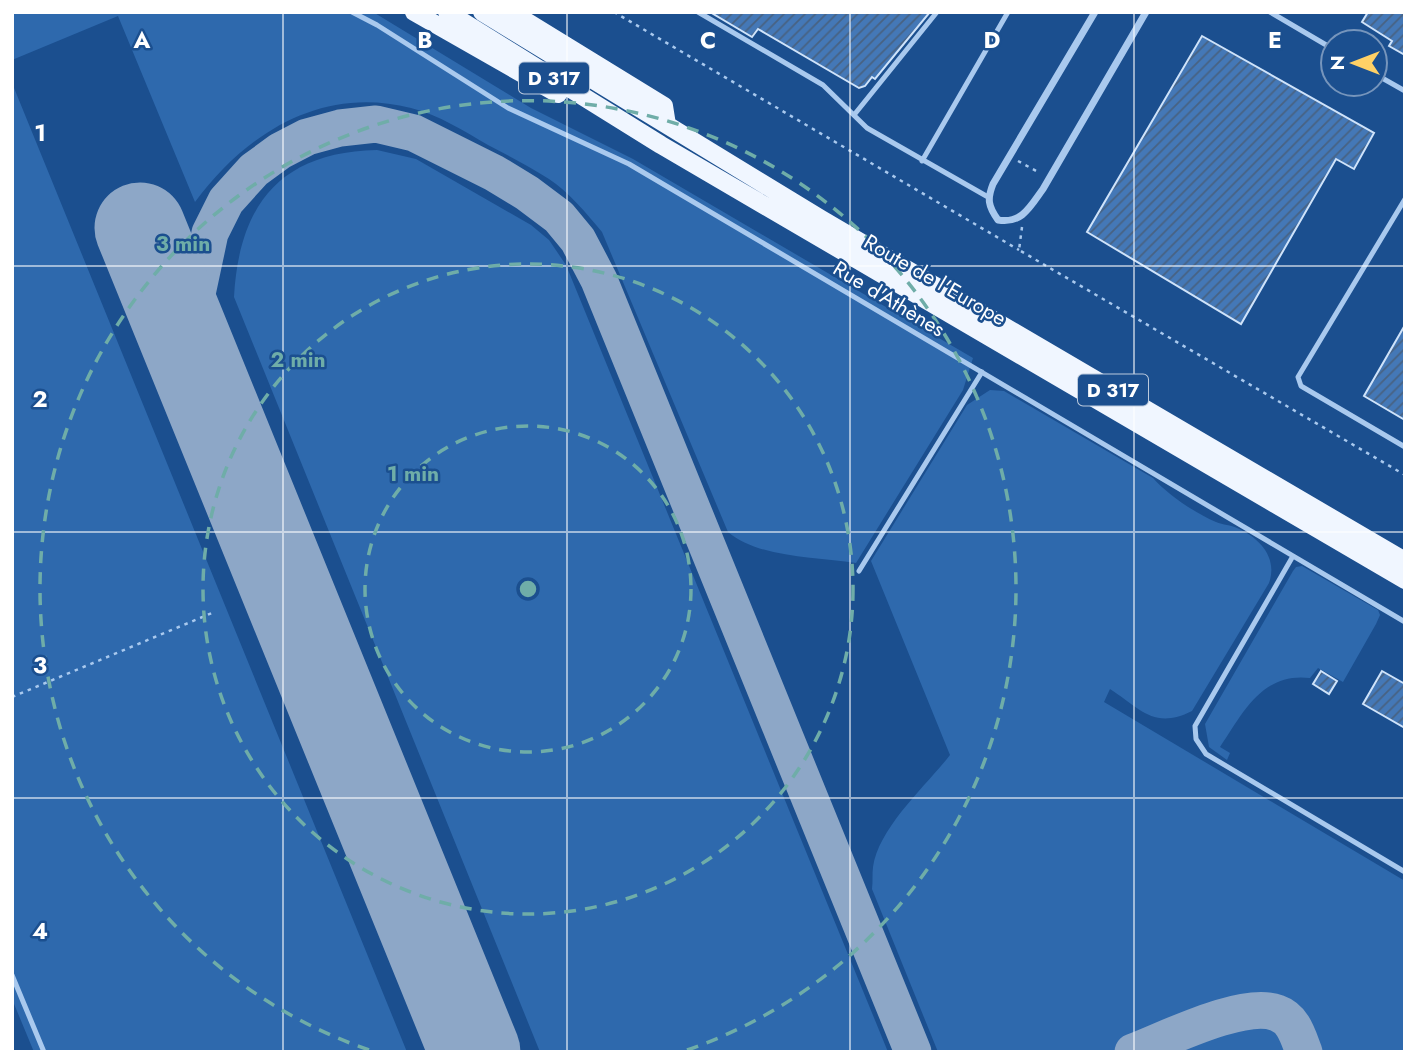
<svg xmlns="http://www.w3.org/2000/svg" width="1417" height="1064" font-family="Jost,sans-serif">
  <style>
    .green { fill: #2e69ad }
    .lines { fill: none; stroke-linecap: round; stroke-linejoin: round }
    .taxiway { stroke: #8da7c7; stroke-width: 37 }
    .runway { stroke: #8da7c7; stroke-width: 91 }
    .building { fill: url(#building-hatch); stroke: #cfe3fa; stroke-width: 2 }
    .path { stroke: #a9c9ee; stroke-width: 2.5; stroke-dasharray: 3.5 5; stroke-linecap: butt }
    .lane { stroke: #a9c9ee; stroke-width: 5 }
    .street { stroke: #a9c9ee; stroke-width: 7 }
    .primary { stroke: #f0f6ff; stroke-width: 18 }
    .grid { fill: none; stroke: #fff; stroke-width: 2; stroke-opacity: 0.55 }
    .ring { fill: none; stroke: #6fada8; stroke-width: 3.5; stroke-dasharray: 12 9 }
    .labels { text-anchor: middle; stroke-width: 5; stroke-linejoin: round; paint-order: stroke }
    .shield { fill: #1b4f8f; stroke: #bbcadd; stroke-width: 2 }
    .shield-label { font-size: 19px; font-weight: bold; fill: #fff }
    .street-label { font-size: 21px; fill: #fff; stroke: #1b4f8f }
    .grid-label { font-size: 23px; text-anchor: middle; font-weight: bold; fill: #fff; stroke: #1b4f8f; stroke-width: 5; stroke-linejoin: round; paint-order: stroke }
    .centre { fill: #6fada8; stroke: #1b4f8f; stroke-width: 3.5 }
    .ring-label { font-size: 21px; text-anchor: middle; font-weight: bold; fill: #6fada8; stroke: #1b4f8f; stroke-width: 5; stroke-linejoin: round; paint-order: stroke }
  </style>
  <defs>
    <pattern id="building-hatch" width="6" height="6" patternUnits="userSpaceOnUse" patternTransform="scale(1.75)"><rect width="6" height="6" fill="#4478b7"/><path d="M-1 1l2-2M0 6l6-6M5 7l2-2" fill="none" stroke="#486282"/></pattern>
  </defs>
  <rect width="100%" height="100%" fill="#1b4f8f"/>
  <!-- green -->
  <path class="green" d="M12 12H373L531 108 633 159 973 358 963 390 856 563C816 557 759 558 728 532L602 232C586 213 570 193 549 179 530 167 509 156 488 145 464 131 439 115 411 108 322 85 246 133 195 202L118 16 12 60Z
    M12 83 407 1052H34L12 999Z
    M377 150 416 159 531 225 549 240 566 265 888 1052H540L234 297C239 205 280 152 377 150Z
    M990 390 1004 391 1153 478C1168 495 1195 513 1216 522 1223 525 1231 525 1237 528 1260 538 1278 558 1269 583L1192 711C1154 730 1141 709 1110 689L1104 702 1405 881V1052H938L872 889C873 882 872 874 873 867 879 827 926 786 950 755L871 561 967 405Z
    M1302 566 1378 610 1380 615 1376 624 1343 682 1318 668 1310 678C1262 672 1243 713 1220 747L1230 753 1227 760 1209 747 1205 724 1293 571 1296 567Z"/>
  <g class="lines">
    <!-- taxiway -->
    <path class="taxiway" d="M203 383 195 343 197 294 210 233 226 201 254 170 280 151 307 137 340 128 376 124 414 133 494 173 527 193 559 217 578 240 599 280 913 1052
      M1133 1052C1167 1039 1244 1000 1277 1013 1294 1019 1298 1037 1304 1052"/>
    <!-- runway -->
    <path class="runway" d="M140 228 475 1052"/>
  </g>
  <!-- building -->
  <path class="building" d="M710 12H930L875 79 872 77 865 86 859 88 758 29 752 37Z
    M1368 12H1405V55L1389 46 1392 41 1362 22Z
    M1202 36 1374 133 1354 169 1336 159 1241 324 1087 232Z
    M1405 325V420L1364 396Z
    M1321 671 1337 681 1329 694 1313 684Z
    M1382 671 1405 684V728L1363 704Z"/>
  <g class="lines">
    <!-- path -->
    <path class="path" d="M614 12 1019 250
      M1018 161 1040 173
      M1022 227 1019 250 1405 475
      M12 697 212 613"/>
    <!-- lane -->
    <path class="lane" d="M352 12 377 25 508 108 629 164 1405 622
      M698 12 823 85 867 128 988 197
      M1270 12 1333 49
      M1375 74 1405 91
      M854 115 937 12
      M922 161 1008 12
      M1405 199 1298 377 1301 386 1405 447
      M1293 556 1195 726 1196 739 1206 754 1405 872
      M859 571 982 372
      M12 975 44 1052"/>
    <!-- street -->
    <path class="street" d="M1095 12 993 184C987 199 988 206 998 220 1022 224 1030 207 1043 189L1146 12"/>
    <!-- primary -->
    <path class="primary" d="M414 12 558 94
      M447 12 661 145 1405 580
      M482 12 821 219 1405 561
      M511 12 664 106 667 125"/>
  </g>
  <!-- grid -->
  <path class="grid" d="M283 12V1052M567 12V1052M850 12V1052M1134 12V1052M12 266H1405M12 532H1405M12 798H1405"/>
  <!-- distance rings -->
  <g class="ring">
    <circle cx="528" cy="589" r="163"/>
    <circle cx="528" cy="589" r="325"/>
    <path d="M369 1050A488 488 0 1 1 687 1050"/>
  </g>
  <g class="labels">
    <!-- shield labels -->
    <g class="shield">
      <rect x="519" y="62.5" width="70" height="31" rx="5"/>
      <rect x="1078" y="374.5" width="70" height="31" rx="5"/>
    </g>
    <g class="shield-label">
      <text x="554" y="85">D 317</text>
      <text x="1113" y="397">D 317</text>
    </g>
    <!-- street labels -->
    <g class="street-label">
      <text transform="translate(935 280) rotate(30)" y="7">Route de l'Europe</text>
      <text transform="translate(889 299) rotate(31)" y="7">Rue d'Athènes</text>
    </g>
  </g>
  <g class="grid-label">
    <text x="142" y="48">A</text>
    <text x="425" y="48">B</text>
    <text x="708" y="48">C</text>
    <text x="992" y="48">D</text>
    <text x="1275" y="48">E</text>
    <text x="40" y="141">1</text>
    <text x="40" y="407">2</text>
    <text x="40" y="673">3</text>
    <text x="40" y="939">4</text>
  </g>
  <circle cx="528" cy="589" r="10" class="centre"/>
  <g class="ring-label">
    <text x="183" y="251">3 min</text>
    <text x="298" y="367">2 min</text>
    <text x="413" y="481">1 min</text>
  </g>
  <!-- border -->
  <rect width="1417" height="1064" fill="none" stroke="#ffffff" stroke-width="28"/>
  <!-- north arrow -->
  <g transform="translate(1354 63) rotate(270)"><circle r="33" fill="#1b4f8f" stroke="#7695bc" stroke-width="2"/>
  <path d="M0-5L12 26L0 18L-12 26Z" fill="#ffd166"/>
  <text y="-10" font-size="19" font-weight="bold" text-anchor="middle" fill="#ffffff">N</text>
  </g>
</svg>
